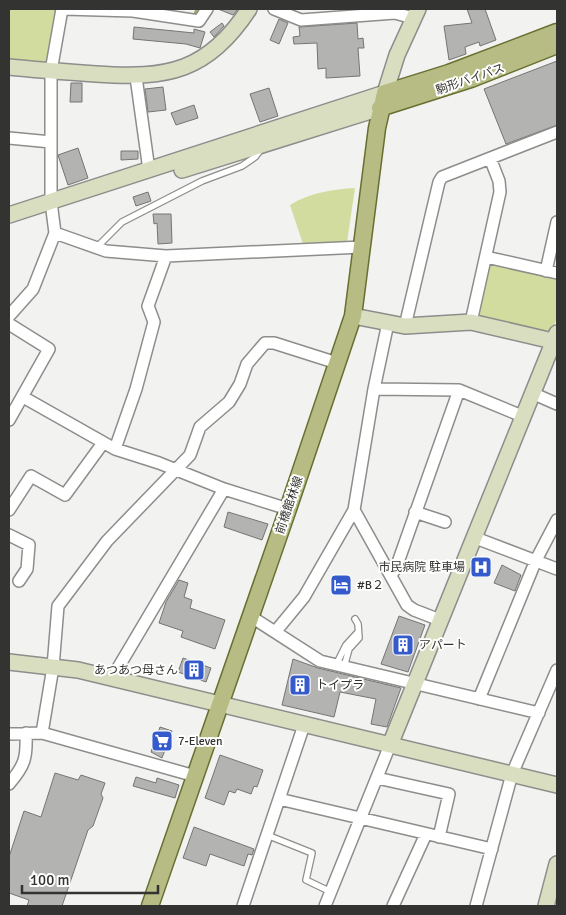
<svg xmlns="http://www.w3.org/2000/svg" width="566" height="915" font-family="Signika,'Noto Sans JP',sans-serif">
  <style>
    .green { fill: #d2dc9e }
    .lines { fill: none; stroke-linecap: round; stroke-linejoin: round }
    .stream { stroke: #9fab5a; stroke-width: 2.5 }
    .building { fill: #b3b4b1; stroke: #757673 }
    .lane-casing { stroke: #8d8e8b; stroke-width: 8 }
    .street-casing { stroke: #8d8e8b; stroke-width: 14 }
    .secondary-casing { stroke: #8d8e8b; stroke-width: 18 }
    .primary-casing { stroke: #686f31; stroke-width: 19 }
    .lane { stroke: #fff; stroke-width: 5.5 }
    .street { stroke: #fff; stroke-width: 11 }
    .secondary { stroke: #dadec1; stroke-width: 15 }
    .primary { stroke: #b6bc83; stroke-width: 16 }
    .labels { text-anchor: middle; stroke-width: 4; stroke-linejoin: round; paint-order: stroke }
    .street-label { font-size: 12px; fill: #333332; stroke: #fffffe }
    .poi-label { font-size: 12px; fill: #333332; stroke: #fffffe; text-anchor: start }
  </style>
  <rect width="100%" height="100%" fill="#f2f3f0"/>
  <!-- green -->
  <path class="green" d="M9 9H57L48 62 9 59Z
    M355 188 347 242 303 244 290 205C309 193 333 189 355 188Z
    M492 264 557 279C557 295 563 324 547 331L479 316 489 266Z"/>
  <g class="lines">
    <!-- stream -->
    <path class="stream" d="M156 9 194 15 197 9"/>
  </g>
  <!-- building -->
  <path class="building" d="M218 9H238L233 15Z
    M467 9H485L496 40 480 46 479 42 465 47 466 54 449 60 444 26 472 23Z
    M279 19 288 23 279 44 270 40Z
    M222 23 224 26 214 37 210 32Z
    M357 23 358 39 363 38 364 48H358L360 76 326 78V68L318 69 317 43 294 44 293 37 300 36 299 27Z
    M134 27 194 33V29L205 32 200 48 186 44 133 39Z
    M557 61V125L506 144 484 89Z
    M71 83H82V102H70Z
    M163 87 166 110 148 112 145 89Z
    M269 88 278 116 260 122 250 94Z
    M194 105 198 118 176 125 171 113Z
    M78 148 88 178 68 185 58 155Z
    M121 151H138V159L121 160Z
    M148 192 151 201 136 206 133 197Z
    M153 214H171L172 243 158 244 157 223 154 224Z
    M228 512 268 524 262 540 224 527Z
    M502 565 521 575 515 591 494 583Z
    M179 580 188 583 184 597 192 600 190 608 225 620 215 649 181 637 183 631 159 623 166 602Z
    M399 616 425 625 408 672 381 664Z
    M183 658 211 668 206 682 178 672Z
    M293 659 318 668 401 688 387 727 371 724 376 699 340 692 334 717 282 705Z
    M160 727 172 731 162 758 151 752Z
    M220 755 263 770 257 787 254 786 251 794 237 789 235 793 229 791 224 805 205 798Z
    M55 773 78 780 81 775 105 783 101 794 103 798 93 826 88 830 62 906H27L29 900 9 893V857L24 811 41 817Z
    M136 777 156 783 157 778 179 785 175 798 133 786Z
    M194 827 254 849 252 855 248 854 244 866 210 854 206 866 183 858Z"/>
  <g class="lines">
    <!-- lane casing -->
    <g class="lane-casing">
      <path id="lane" d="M96 248 122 222 202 181 242 166 255 157 261 149
        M336 665 346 645 358 632
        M344 667 349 649 359 638 358 624 355 619
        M267 835 312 853 306 880 331 892"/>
    </g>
    <!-- street casing -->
    <g class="street-casing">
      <path id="street" d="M64 9 133 11 199 21 207 9
        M274 9 301 20 395 13 413 18
        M136 77 149 170
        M9 138 51 142
        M55 233 106 251 166 256 362 247
        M486 257 557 273
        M546 271 557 222
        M9 316 33 289 55 233 51 202V71L62 9
        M471 322 500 192 499 181 490 158
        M9 324 49 349 9 420
        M405 326 439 182 442 177 557 132
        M374 389 459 390 522 416
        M532 393 557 404
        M23 397 115 449 159 463 224 489 288 509
        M115 449 136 389 154 322 148 306 166 256
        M9 510 31 476 65 495 103 443
        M354 510 407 605 414 610 440 620
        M415 512 445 522
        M9 535 29 545 27 569 19 581
        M473 537 557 569
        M391 575 396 568 459 390
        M250 616 320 661 539 713
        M276 631 304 597 354 510 374 389 388 323
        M112 678 224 489
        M479 699 536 560 557 520
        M42 733 53 667 58 606 107 541 190 455 200 427 229 402 240 384 247 364 265 343H274L337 363
        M9 734 42 733 195 776
        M377 778 449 794 439 837
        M9 784C25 765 27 758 26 733
        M279 799 492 849
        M243 906 304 725
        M325 906 390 745
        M393 906 426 834
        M476 906 512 774 557 670"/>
    </g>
    <!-- secondary casing -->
    <g class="secondary-casing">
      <path id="secondary" d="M9 67C38 70 67 72 96 74 167 79 208 72 249 9
        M182 170 380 108
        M9 215 385 93 397 55 418 9
        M353 316 405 326 471 322 557 342
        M9 662 78 670 557 785
        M390 745 557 333
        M546 906 557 864"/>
    </g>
    <!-- primary casing -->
    <g class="primary-casing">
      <path id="primary" d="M380 108 471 79 557 45
        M150 906 288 509 353 316 377 128 385 93 449 73 557 32"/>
    </g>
    <!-- lane -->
    <use href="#lane" class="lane"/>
    <!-- street -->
    <use href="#street" class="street"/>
    <!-- secondary -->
    <use href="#secondary" class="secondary"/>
    <!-- primary -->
    <use href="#primary" class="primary"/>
  </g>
  <!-- icons -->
  <defs>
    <g id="hospital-square" transform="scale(1.125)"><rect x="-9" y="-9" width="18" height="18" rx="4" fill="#345acb" stroke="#fffffe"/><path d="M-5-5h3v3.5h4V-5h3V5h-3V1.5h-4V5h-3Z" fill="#fff"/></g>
    <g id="hotel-square" transform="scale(1.125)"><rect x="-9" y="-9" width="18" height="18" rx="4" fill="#345acb" stroke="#fffffe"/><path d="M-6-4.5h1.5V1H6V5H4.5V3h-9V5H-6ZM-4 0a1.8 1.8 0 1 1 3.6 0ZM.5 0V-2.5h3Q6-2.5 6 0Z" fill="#fff"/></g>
    <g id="building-square" transform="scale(1.125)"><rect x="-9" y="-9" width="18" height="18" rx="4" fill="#345acb" stroke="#fffffe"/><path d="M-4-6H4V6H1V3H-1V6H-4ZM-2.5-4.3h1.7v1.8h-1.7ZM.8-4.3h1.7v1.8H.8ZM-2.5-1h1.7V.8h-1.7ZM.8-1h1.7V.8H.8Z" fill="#fff"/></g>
    <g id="supermarket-square" transform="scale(1.125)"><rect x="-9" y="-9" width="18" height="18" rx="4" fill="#345acb" stroke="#fffffe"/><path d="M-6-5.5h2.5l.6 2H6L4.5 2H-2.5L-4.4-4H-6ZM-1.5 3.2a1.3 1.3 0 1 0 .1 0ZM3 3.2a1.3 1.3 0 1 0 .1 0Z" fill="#fff"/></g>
  </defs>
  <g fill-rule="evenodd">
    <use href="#hospital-square" x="481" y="567"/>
    <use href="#hotel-square" x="341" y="585"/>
    <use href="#building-square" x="403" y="645"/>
    <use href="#building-square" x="194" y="670"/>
    <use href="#building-square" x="300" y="685"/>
    <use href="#supermarket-square" x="162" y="741"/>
  </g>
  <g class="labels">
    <!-- street labels -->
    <g class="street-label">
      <text transform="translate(470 79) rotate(-19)" y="4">駒形バイパス</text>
      <text transform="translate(289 505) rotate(-71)" y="4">前橋館林線</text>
    </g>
    <!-- poi labels -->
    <g class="poi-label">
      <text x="465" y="571" text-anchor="end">市民病院 駐車場</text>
      <text x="357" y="589">#B２</text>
      <text x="419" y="649">アパート</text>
      <text x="178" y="674" text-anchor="end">あつあつ母さん</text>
      <text x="316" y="689">トイプラ</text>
      <text x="178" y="745">7-Eleven</text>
    </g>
  </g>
  <!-- border -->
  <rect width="566" height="915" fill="none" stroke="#333332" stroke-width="20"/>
  <!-- scale -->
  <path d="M22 885v8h136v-8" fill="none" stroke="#333332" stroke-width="2.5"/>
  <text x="30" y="885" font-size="15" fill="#333332" stroke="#fffffe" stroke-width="4" paint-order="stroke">100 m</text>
</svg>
